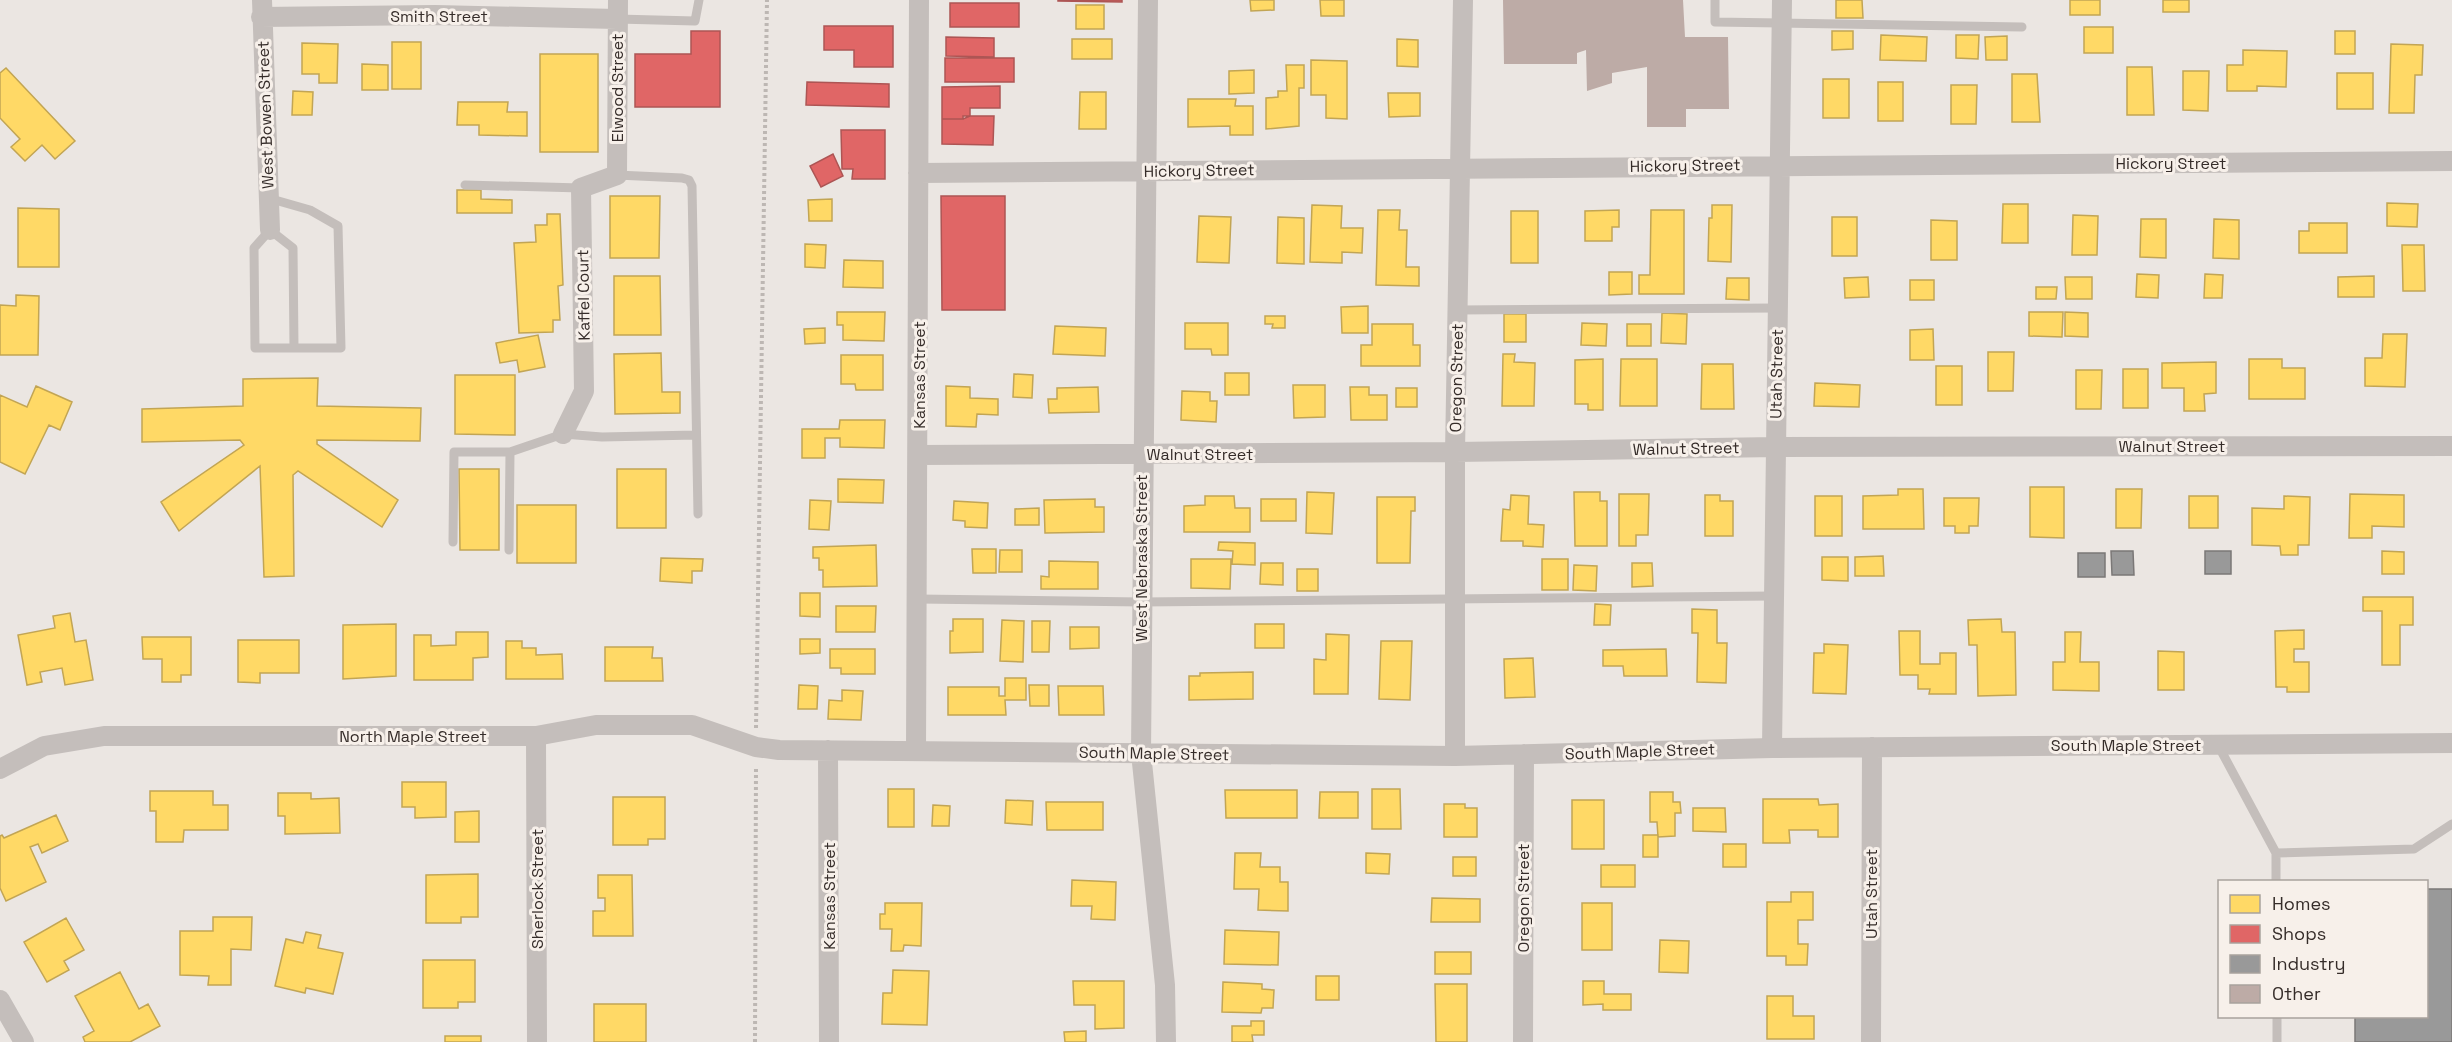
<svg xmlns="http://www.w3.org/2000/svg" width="2452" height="1042" font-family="'Space Grotesk',sans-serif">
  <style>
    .homes { fill: #ffd966; stroke: #c2a554; stroke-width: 1.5 }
    .shops { fill: #e06666; stroke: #ad5554; stroke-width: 1.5 }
    .industry { fill: #999; stroke: #7b7877; stroke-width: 1.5 }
    .building { fill: #bdaba6 }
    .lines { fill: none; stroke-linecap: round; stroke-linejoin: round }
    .path { stroke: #bdb7b3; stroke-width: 4; stroke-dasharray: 3 3; stroke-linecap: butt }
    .service { stroke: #c4bebb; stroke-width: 9 }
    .minor { stroke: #c4bebb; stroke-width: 20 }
    .labels { text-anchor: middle; stroke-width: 6; stroke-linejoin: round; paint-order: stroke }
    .street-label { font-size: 16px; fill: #352c29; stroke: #f7f0ea }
  </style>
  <rect width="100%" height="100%" fill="#ebe6e2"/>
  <!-- homes -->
  <path class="homes" d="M1250 0H1274V10L1251 11Z
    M1320 0H1344V16H1321Z
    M1836 0H1862L1863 18H1836Z
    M2070 0H2100V15H2070Z
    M2163 0H2189V12H2163Z
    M1076 5H1104V29H1076Z
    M2084 27H2113V53H2084Z
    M1832 31H1853V49L1832 50Z
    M2335 31H2355V54H2335Z
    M1881 35 1927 37 1926 61 1880 60Z
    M1956 35H1979L1978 59 1956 58Z
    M2007 36V60H1986L1985 37Z
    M1072 39H1112V59H1072Z
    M1397 39 1418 40V67L1397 66Z
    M392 42H421V89H392Z
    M302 43 338 44 337 83H319V74H302Z
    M2391 44 2423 45 2422 75H2415L2414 113H2389Z
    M2243 50 2287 51 2286 87 2257 86V91H2227V65H2243Z
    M540 54H598V152H540Z
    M1311 60 1347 61V119L1326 118V95H1311Z
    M362 64 388 65V90H362Z
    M1286 65H1304V88H1299V126L1266 129V98L1278 97V91H1287Z
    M2127 67H2152L2154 115H2127Z
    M6 68 75 141 55 159 42 145 25 161 11 147 20 139 0 118V73Z
    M1254 70V93L1229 94V71Z
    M2183 71H2209L2208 111 2183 110Z
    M2337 73H2373V109H2337Z
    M2012 74H2037L2040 122H2012Z
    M1823 79H1849V118H1823Z
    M1878 82H1903V121H1878Z
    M1951 85H1977L1976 124H1951Z
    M293 91 313 92 312 115H292Z
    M1080 92H1106V129H1079Z
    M1388 93H1420V116L1389 117Z
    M1188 99H1236L1235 106H1253V135H1230V126L1188 127Z
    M458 102H508L507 112H527V136L479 135V125H457Z
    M457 190H481V199L512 200V213H457Z
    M610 196H660L659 258H610Z
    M832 199V221H809L808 200Z
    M2387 203 2418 204 2417 227 2387 226Z
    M2003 204H2028V243H2002Z
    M1312 205 1342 206 1341 228H1363L1362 253 1342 252V263L1310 262Z
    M1712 205H1732L1731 262 1708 261 1709 218H1712Z
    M18 208 59 209V267H18Z
    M1378 210H1400L1399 230H1407L1406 267H1419V286L1376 285Z
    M1619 210V227H1612V241H1585V211Z
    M1651 210H1684V294H1639V275H1650Z
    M1511 211H1538V263H1511Z
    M547 214H560L563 285 558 286 560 320H553V332L519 333 514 243 536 242 535 225H547Z
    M2073 215 2098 216 2097 255H2072Z
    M1199 216 1231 217 1229 263 1197 262Z
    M1278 217 1304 218V264L1277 263Z
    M1832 217H1857V256H1832Z
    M2141 219H2166V258L2140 257Z
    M2214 219 2239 220V259L2213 258Z
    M1931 220 1957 221V260H1931Z
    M2309 223H2347V253H2299V231H2309Z
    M805 244 826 245 825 268 805 267Z
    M2402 245H2424L2425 291H2403Z
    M844 260 883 261V288L843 287Z
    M1609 272H1632V294L1609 295Z
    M2137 274 2159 275 2158 298 2136 297Z
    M2205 274 2223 275 2222 298H2204Z
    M614 276H660L661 335H614Z
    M2374 276V297H2338V277Z
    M1868 277 1869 297 1845 298 1844 278Z
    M2065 277H2092V299H2066Z
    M1727 278H1749V300L1726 299Z
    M1910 280H1934V300H1910Z
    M2036 287H2057L2056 299H2036Z
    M16 295 39 296 38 355H0V305L16 306Z
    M1368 306V333H1342L1341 307Z
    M837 312H885L884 341 843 340V325H837Z
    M2029 312H2063L2062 337 2029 336Z
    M2065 312 2088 313V337L2065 336Z
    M1662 313 1687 314 1686 344 1661 343Z
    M1504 314H1526V342H1504Z
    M1265 316H1285V328H1272L1273 324H1265Z
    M1185 323H1228V355H1212L1211 349H1185Z
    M1582 323 1607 324 1606 346 1581 345Z
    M1372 324H1413V345H1420V366H1361V345H1372Z
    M1627 324H1651V346H1627Z
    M1055 326 1106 328 1105 356 1053 354Z
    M825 328V343L805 344 804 329Z
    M1933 329 1934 360H1910V330Z
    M2383 334H2407L2405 387 2365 386V358H2382Z
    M538 335 545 367 519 372 517 360 500 363 496 343Z
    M1988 352H2014L2013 391H1988Z
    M661 353 662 392H680V413L615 414 614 354Z
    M1503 354H1515L1514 362 1535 363 1534 406H1502Z
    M841 355H883V390H856L855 384H841Z
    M1603 359V410H1588V404H1575V360Z
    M1621 359H1657V406H1620Z
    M2249 359H2282V368H2305V399H2249Z
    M2216 362V393L2204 394 2205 411H2184V388H2162V363Z
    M1702 364H1733L1734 409H1701Z
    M1936 366H1962V405H1936Z
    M2123 369H2148V408H2123Z
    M2076 370H2102L2101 409H2076Z
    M1225 373H1249V395H1225Z
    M1014 374 1033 375 1032 398 1013 397Z
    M455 375H515V435L455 434Z
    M318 378 317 406 421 408 420 441 317 440V444L398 500 382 527 298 471 293 475 294 576 264 577 260 466 179 531 161 502 244 445 240 440 142 442V409L243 406V379Z
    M1815 383 1860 385 1859 407 1814 406Z
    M1293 385H1325V417L1294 418Z
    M36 386 72 402 60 430 49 425 25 474 0 462V395L27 407Z
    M946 386 970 387V398L998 399V415L977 414 976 427 946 426Z
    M1098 387 1099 412 1049 413 1048 399H1057V388Z
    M1350 387H1369V395H1387V420H1351Z
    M1396 388H1417V407H1396Z
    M1182 391 1210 392V401H1217L1216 422 1181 420Z
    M840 420H885L884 448 840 447V438H825V458H802V429H839Z
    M459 469H499V550H460Z
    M617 469H666V528H617Z
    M838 479 884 480 883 503 838 502Z
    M2030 487H2064V538L2030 537Z
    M1898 489H1923L1924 529H1863V496L1898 495Z
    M2116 489H2142L2141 528H2116Z
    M1307 492 1334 493 1332 534 1306 533Z
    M1574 492H1600V501H1607V546H1575Z
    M1619 494H1649L1648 535H1636V546H1619Z
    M2350 494 2404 495V527L2372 526V538H2349Z
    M1511 495 1529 496 1528 524 1544 525 1543 547 1523 546V541H1501L1503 509 1510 510Z
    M1705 495H1720V501H1733V536H1705Z
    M1205 496H1234L1235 508H1250V532H1184V506L1205 505Z
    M1815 496H1842V536H1815Z
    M2189 496H2218V528H2189Z
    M2284 496 2310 497 2309 545H2298V555H2281L2280 546 2252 545V508L2284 509Z
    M1377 497H1415V511H1411L1410 563H1377Z
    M1944 498H1979L1978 526H1969V533H1955V526H1944Z
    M1095 499V507H1104V532L1045 533 1044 500Z
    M1261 499H1296V521H1261Z
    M810 500 831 501 829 530 809 529Z
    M954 501 988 503 987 528 965 527V521L953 520Z
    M517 505H576V563H517Z
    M1039 508V525H1015V509Z
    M1219 542 1255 543V565L1232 564 1233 551 1218 550Z
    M876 545 877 586 823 587V570H819V558H813V547Z
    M972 549H996V573H973Z
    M1000 550H1022V572H999Z
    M2382 551 2404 552V574H2382Z
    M1883 556 1884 576H1855V557Z
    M1822 557H1848V581L1822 580Z
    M661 558 703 559 702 571H692V583L660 581Z
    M1191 559H1231L1230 589 1191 588Z
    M1542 559H1568V590H1542Z
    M1049 561 1098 562V589H1041V576L1049 577Z
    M1261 563H1283V585L1260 584Z
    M1632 563H1652L1653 586 1632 587Z
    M1574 565 1597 566 1596 591 1573 590Z
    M1297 569H1318V591H1297Z
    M800 593H820V617L800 616Z
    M2363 597H2413V625H2400V665H2382V611H2363Z
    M1595 604 1611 605 1610 625H1594Z
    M836 606H876L875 632H836Z
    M1692 609 1717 610V643H1727L1726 683 1697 682 1698 633H1692Z
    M70 613 75 642 86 640 93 680 65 685 62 668 40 672 42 682 27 685 18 635 55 628 53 616Z
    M953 619H983V652L950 653V631H953Z
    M2001 619 2002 632H2015L2016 695 1978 696 1977 645H1969L1968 620Z
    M1002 620 1024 621 1023 662 1000 661Z
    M1032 621H1050L1049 652H1032Z
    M396 624V676L343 679V625Z
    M1255 624H1284V648H1255Z
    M1070 627H1099V648L1070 649Z
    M2304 630V649H2294V662H2309V692H2287V687H2276L2275 631Z
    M1899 631H1920V664H1940V653H1956V694H1929L1930 689H1918V675H1900Z
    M456 632H488V657L473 658V680H414V635H431V646L456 645Z
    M2065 632H2081L2080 662H2099V691L2053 690V662H2065Z
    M1326 634 1349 635 1348 694H1314V659L1326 660Z
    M142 637H191V675H181V682H162V659H143Z
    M800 639H820V653L800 654Z
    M238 640H299V673H260V683L238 682Z
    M506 641H522V648H536V655L562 654 563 679H506Z
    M1381 641H1412L1410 700 1379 699Z
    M1824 644 1848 645 1846 694 1813 693 1814 653H1824Z
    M605 647H653L652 658H662L663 681H605Z
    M830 649H875V674H841V668H830Z
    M1666 649 1667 676H1624L1623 666H1603V650Z
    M2158 651 2184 652V690H2158Z
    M1533 658 1535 697 1505 698 1504 659Z
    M1253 672V699L1189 700V676H1200V673Z
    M1005 678H1026V700H1005L1006 715H948V687H999V696H1005Z
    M799 685 818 686 817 709H798Z
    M1029 685H1049V706H1030Z
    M1058 686H1103L1104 715H1059Z
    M842 690 863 691 861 720 828 719 829 700 842 701Z
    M402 782H446V817L415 818V807H402Z
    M888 789H914V827H888Z
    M1372 789H1400L1401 829H1372Z
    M1225 790H1297V818H1226Z
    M150 791H213V805H228V830H184L183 842H156V811H150Z
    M1320 792H1358V818H1319Z
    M1650 792H1673V802H1680L1681 813H1675V836L1658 837 1657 822H1650Z
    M278 793H311V799L339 798 340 833 285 834V816H278Z
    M613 797H665V839H648V845H613Z
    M1763 799H1818L1819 805 1838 804V837H1818V830H1789L1790 843H1763Z
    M1006 800 1033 801 1032 825 1005 823Z
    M1572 800H1604V849H1572Z
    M1046 802H1103V830H1047Z
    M1444 804H1465V808H1477V837H1444Z
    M933 805 950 806 949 826H932Z
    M1693 808H1725L1726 832 1693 831Z
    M479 811V842H455V812Z
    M56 815 68 841 42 853 38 844 30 847 46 882 6 901 0 888V836L2 835 4 838Z
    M1643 835H1658V857H1643Z
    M1723 844H1746V867H1723Z
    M1235 853H1261L1260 867H1280V882H1288V911L1258 910 1259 889H1234Z
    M1366 853 1390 854 1389 874 1366 873Z
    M1453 857H1476V876H1453Z
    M1601 865H1635V887H1601Z
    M478 874V917H461V923H426V875Z
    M598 875H632L633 936H593V911H605V898H598Z
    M1072 880 1116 882 1115 920 1091 919 1092 906H1071Z
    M1791 892H1813V920H1798V944H1808L1807 965H1786V956H1767V902H1791Z
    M1432 898 1480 899V922H1431Z
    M885 903H922L921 946 904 945 903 951H891L892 929H880V914H885Z
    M1582 903H1612V950H1582Z
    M213 917H252L251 950 231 949V985H208L209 976 180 975V931H213Z
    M66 918 84 950 64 961 69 970 47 982 24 942Z
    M1225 930 1279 932 1278 965 1224 964Z
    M306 932 321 935 318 948 343 953 333 994 306 988 305 993 275 986 286 939 303 943Z
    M1660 940 1689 941 1688 973 1659 972Z
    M1435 952H1471V974H1435Z
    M423 960H475V1002H458V1008H423Z
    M893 970 929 971 927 1025 882 1024 883 993H892Z
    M120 972 139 1009 148 1004 160 1026 130 1042H85L83 1037 94 1031 75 996Z
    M1316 976H1339V1000H1316Z
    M1073 981H1124V1028L1095 1029V1005H1074Z
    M1583 981H1604V994H1631V1010H1603V1004L1583 1005Z
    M1223 982 1262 984V989L1274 990 1273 1008H1262L1261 1013 1222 1012Z
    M1435 984H1467V1042H1436Z
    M1767 996H1793V1016H1814V1039H1767Z
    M594 1004H646V1042H594Z
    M1251 1021H1264V1035H1252L1253 1042H1232V1026H1251Z
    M1086 1031V1042H1065L1064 1032Z
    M445 1036H481V1042H445Z"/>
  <!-- shops -->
  <path class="shops" d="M1058 0H1122V2L1058 1Z
    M950 3H1019V27H950Z
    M824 26H893V67H854V50H824Z
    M691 31H720V107H635V54H691Z
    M946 37 994 38V57L946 56Z
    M945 58H1014V82H945Z
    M807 82 889 84V107L806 105Z
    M1000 86V108H970V116H963V119H942V87Z
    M970 116H994L993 145 942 144V119H963Z
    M841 130H885V179H852L853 169H842Z
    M833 154 843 176 821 187 810 166Z
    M941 196H1005V310H942Z"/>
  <!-- industry -->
  <path class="industry" d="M2111 551H2133L2134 575H2112Z
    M2205 551H2231V574H2205Z
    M2078 553H2105V577H2078Z
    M2426 889H2452V1042H2355V1016H2426Z"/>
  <!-- building -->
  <path class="building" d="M1503 0H1683L1685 37H1728L1729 109H1686V127H1647V67L1612 73V83L1587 91 1586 50 1577 53V64H1504Z"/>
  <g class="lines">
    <!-- path -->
    <path class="path" d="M756 728 767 0
      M755 1042 756 766"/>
    <!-- service -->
    <path class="service" d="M1715 0V22L2022 27
      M617 19 695 21 699 0
      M617 175 682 178 689 180 692 186 698 514
      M465 185 581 188
      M268 198 310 210 338 226 341 348H255L254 248 270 230 293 248 294 348
      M1458 310 1777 308
      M453 542 454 452H510L563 434 602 437 696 435
      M509 550 510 452
      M918 599 1141 602 1774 596
      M2218 745 2276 853 2414 849 2452 824
      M2276 853V882
      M2277 1016V1042"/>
    <!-- minor -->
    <path class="minor" d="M262 0 270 230
      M1148 0 1141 753 1165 985 1166 1042
      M261 17 435 15 617 19
      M918 173 2452 161
      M563 434 584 391 581 188 617 175 618 0
      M919 455 1455 452 1775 447 2452 446
      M536 736 537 1042
      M1772 748 1782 0
      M828 750 829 1042
      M916 750 919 0
      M1455 756V452L1463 0
      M0 769 44 746 104 736H536L596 725H692L756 747 779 750 1455 756 1772 748 2452 743
      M0 1000 24 1042
      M1523 1042 1524 754
      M1871 1042 1872 747"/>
  </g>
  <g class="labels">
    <!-- street labels -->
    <g class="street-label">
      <text x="439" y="22">Smith Street</text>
      <text transform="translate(617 88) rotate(-90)" y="6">Elwood Street</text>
      <text transform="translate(265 115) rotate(-92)" y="6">West Bowen Street</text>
      <text x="2171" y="169">Hickory Street</text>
      <text transform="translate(1685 165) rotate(-1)" y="6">Hickory Street</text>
      <text transform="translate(1199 170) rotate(-1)" y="6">Hickory Street</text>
      <text transform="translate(583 295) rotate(-91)" y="6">Kaffel Court</text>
      <text transform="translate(1776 374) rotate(-89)" y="6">Utah Street</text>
      <text transform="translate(919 375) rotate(-90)" y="6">Kansas Street</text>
      <text transform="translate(1456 378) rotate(-89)" y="6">Oregon Street</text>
      <text x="2172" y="452">Walnut Street</text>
      <text transform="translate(1686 448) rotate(-1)" y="6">Walnut Street</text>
      <text x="1200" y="460">Walnut Street</text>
      <text transform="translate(1141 558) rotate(-90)" y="6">West Nebraska Street</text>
      <text x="413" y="742">North Maple Street</text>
      <text x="2126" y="751">South Maple Street</text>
      <text transform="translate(1640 751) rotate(-2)" y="6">South Maple Street</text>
      <text transform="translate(1154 753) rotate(1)" y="6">South Maple Street</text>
      <text transform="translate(537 889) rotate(-90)" y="6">Sherlock Street</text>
      <text transform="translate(1871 894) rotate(-90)" y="6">Utah Street</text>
      <text transform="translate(829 896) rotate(-90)" y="6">Kansas Street</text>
      <text transform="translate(1523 898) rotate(-90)" y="6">Oregon Street</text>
    </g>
  </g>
  <!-- legend -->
  <rect x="2218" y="880" width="210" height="138" fill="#f7f0ea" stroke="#a9a29d" stroke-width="1.5"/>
  <rect x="2230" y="895" width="30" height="18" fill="#ffd966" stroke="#a9a29d" stroke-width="1.5"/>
  <text x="2272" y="910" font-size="18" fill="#352c29">Homes</text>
  <rect x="2230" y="925" width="30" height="18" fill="#e06666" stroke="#a9a29d" stroke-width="1.5"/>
  <text x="2272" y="940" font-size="18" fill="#352c29">Shops</text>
  <rect x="2230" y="955" width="30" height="18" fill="#999999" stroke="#a9a29d" stroke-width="1.5"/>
  <text x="2272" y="970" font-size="18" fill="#352c29">Industry</text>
  <rect x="2230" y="985" width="30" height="18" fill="#bdaba6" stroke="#a9a29d" stroke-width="1.5"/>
  <text x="2272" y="1000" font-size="18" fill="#352c29">Other</text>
</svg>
